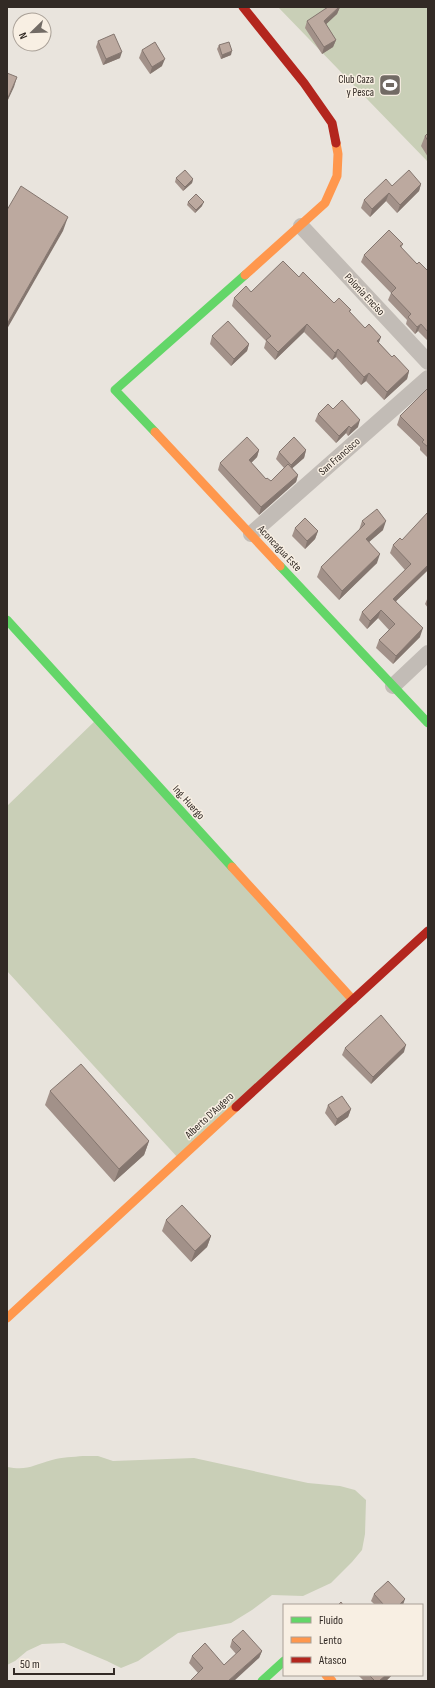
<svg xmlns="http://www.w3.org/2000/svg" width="435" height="1688" font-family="'Sofia Sans Condensed',sans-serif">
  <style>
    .green { fill: #c9cfb7 }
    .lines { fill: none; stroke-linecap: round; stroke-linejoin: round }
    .street { stroke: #c2bcb6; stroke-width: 16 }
    .fast { stroke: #63d668; stroke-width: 9 }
    .slow { stroke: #ff974d; stroke-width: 9 }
    .jam { stroke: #b3261e; stroke-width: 9 }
    .wall { fill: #a29189 }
    .shaded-wall { fill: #84766f }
    .building { fill: #bca99f; stroke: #84766f }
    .labels { text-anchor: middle; stroke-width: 3; stroke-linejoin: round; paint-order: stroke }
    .poi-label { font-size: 11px; fill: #322a25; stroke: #f8efe3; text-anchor: end }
    .street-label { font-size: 11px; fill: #322a25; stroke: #f8efe3 }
  </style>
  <rect width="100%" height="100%" fill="#e9e4dd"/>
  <!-- green -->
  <path class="green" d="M278 7H428V162Z
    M97 719 353 1000 179 1159 7 971V806Z
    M83 1456H98L113 1461 194 1458 308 1483 340 1486 355 1490 366 1500 365 1534 362 1550 352 1562 331 1583 303 1596 272 1595 252 1610 231 1623 178 1633 138 1661 121 1668 107 1661 64 1643 42 1644 27 1651 15 1661 7 1665V1467C28 1471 33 1465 52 1460 62 1457 73 1457 83 1456Z"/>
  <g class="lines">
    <!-- street -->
    <path class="street" d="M301 226 428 362
      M251 534 428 378
      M393 686 428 653"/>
    <!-- fast -->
    <path class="fast" d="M155 432 115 390 245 275
      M280 566 428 723
      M7 620 232 867
      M262 1681 284 1661"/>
    <!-- slow -->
    <path class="slow" d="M245 275 325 203 337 176 338 154 336 143
      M155 432 280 566
      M232 867 353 1000
      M7 1318 236 1107
      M326 1675 332 1681"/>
    <!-- jam -->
    <path class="jam" d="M243 7 304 83 332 123 336 143
      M236 1107 428 931"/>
  </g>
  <!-- wall -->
  <path class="wall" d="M340 7 337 14 326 24 336 40 333 47 322 54 305 28 307 21Z
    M98 41 120 58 103 65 96 47Z
    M219 45 231 55 221 59 217 49Z
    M142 50 162 66 150 74 139 58Z
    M428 133V157L421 146 425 136Z
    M176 178 193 179 192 183 183 191 175 182Z
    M421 184 419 191 397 213 386 201 370 217 361 208 364 200 392 186Z
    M188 202 202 206 195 213 187 205Z
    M403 244 401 248 417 264 428 271V341L418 331 415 334 406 324 407 320 388 300 391 293 361 262 364 255Z
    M299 277 334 303 379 343 392 357 409 371 407 379 384 400 366 381 361 385 336 357 332 360 304 332 275 360 264 348 266 341 232 306 234 298 251 292Z
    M212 336 249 344 247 351 231 366 210 344Z
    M428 388V458L420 450V447L397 425 400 416Z
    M333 409 358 427 348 436 346 433 336 443 315 421 318 414Z
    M259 450 257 457 251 463 266 479 271 481 284 468 276 459 279 452 306 450 304 458 292 468 298 475 296 482 259 515 218 470 220 463Z
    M362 521 383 530 369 542 377 563 339 600 317 577 321 567 359 530Z
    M295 528 318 531 315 539 305 549 292 536Z
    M402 540 428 570 396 601 420 637 393 664 376 648 379 640 389 630 378 618 367 629 359 620 362 612 405 570 390 553 393 545Z
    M428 597V608L425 604Z
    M345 1048 404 1052 371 1084 342 1055Z
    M50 1091 149 1141 144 1155 114 1182 45 1105Z
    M328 1105 351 1109 348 1117 335 1126 325 1113Z
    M166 1220 211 1236 207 1247 191 1262 162 1231Z
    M374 1594 403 1605H375L371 1601Z
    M232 1640 262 1651 259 1658 198 1673 189 1663 192 1656 224 1665 236 1654 230 1647Z
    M358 1675H392L386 1681H364Z"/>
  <!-- shaded-wall -->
  <path class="shaded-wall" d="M340 7 337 14 321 29 324 21Z
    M336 40 333 47 322 54 324 47Z
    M232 51 231 55 221 59 222 55Z
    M122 52 120 58 103 65 106 59Z
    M165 59 162 66 150 74 152 67Z
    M17 77 14 87 7 102V100Z
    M193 179 192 183 183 191 185 187Z
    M421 184 419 191 397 213 400 205Z
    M389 193 386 201 370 217 372 209Z
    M204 202 202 206 195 213 196 210Z
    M68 217 63 231 7 329V324Z
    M307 324 304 332 275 360 278 352Z
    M421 324 418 331 415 334 417 327Z
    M381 337 378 345 377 341Z
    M249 344 247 351 231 366 234 359Z
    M338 349 336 357 332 360 335 353Z
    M409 371 407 379 384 400 387 392Z
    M369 373 366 381 361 385 364 377Z
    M360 420 358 427 348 436 351 428Z
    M349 426 346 433 336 443 339 436Z
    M259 450 257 457 246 468 249 460Z
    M306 450 304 458 288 472 291 465Z
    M298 475 296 482 259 515 261 507Z
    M386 521 383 530 362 548 366 539Z
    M318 531 315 539 305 549 307 541Z
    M380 554 377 563 339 600 342 591Z
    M428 565V570L390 607 393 599Z
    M381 610 378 618 367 629 370 621Z
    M423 628 420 637 393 664 396 656Z
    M406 1045 404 1052 371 1084 373 1077Z
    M351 1109 348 1117 335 1126 337 1119Z
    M149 1141 144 1155 114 1182 119 1169Z
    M211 1236 207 1247 191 1262 195 1251Z
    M405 1599 403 1605H399Z
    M262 1651 259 1658 234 1681H228Z
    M386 1675H392L386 1681H379Z"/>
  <!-- building -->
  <path class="building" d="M328 7H339L324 21 336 40 324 47 307 21Z
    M114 34 122 52 106 59 98 41Z
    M155 42 165 59 152 67 142 50Z
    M229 42 232 51 222 55 219 45Z
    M7 73 17 77 7 100Z
    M428 133V141L425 136Z
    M185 170 193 179 185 187 176 178Z
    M409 170 421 184 400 205 389 193 372 209 364 200 386 179 392 186Z
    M21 186 68 217 7 324V210Z
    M196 194 204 202 196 210 188 202Z
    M389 230 403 244 400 246 417 264 419 262 428 271V302L427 303 428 304V332L421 324 417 327 408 317 411 314 391 293 396 288 364 255Z
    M283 261 299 277 303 272 334 303 339 298 351 310 349 311 365 328 369 324 381 337 377 341 392 357 394 355 409 371 387 392 369 373 364 377 338 349 335 353 307 324 278 352 266 340 271 336 234 298 246 286 251 292Z
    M228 321 249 344 234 359 212 336Z
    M428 388V447L422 442 424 440 400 416Z
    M342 400 360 420 351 428 349 426 339 436 318 414 328 404 333 409Z
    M247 437 259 450 249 460 266 479 267 478 271 481 288 464 298 475 261 507 220 463Z
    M294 437 306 450 291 465 279 452Z
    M377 509 386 521 366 539 380 554 342 591 321 567 365 524 362 521Z
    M428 512V565L393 599 423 628 396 656 379 640 395 624 381 610 370 621 362 612 411 564 393 545 400 538 402 540Z
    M305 518 318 531 307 541 295 528Z
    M381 1015 406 1045 373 1077 345 1048Z
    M81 1064 149 1141 119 1169 50 1091Z
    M342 1096 351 1109 337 1119 328 1105Z
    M182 1205 211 1236 195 1251 166 1220Z
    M388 1581 405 1599 399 1605H384L374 1594Z
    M341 1602 343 1605H338Z
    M243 1630 262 1651 228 1681H190L203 1668 192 1656 205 1643 224 1665 241 1649 232 1640Z
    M369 1675H386L379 1681H375Z"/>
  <!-- icons -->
  <defs>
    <g id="stadium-square" transform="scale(1.15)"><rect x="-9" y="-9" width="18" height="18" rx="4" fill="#726b65" stroke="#f8efe3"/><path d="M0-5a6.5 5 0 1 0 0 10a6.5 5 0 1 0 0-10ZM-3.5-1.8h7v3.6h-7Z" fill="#fff"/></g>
  </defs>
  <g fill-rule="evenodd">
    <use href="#stadium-square" x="390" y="85"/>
  </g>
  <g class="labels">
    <!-- poi labels -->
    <g class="poi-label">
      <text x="374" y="83">Club Caza<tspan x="374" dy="13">y Pesca</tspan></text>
    </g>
    <!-- street labels -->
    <g class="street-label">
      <text transform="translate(365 294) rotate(47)" y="4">Polonia Enciso</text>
      <text transform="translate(339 456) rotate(-41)" y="4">San Francisco</text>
      <text transform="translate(280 548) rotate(47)" y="4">Aconcagua Este</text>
      <text transform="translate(189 802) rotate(48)" y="4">Ing. Huergo</text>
      <text transform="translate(209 1115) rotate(-43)" y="4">Alberto D'Augero</text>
    </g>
  </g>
  <!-- border -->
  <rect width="435" height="1688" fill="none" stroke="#322a25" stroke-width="16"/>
  <!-- legend -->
  <rect x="283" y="1604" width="140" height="72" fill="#f8efe3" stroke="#a9a097"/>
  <rect x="291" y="1617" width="20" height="6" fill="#63d668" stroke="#a9a097"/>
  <text x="319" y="1624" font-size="12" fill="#322a25">Fluido</text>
  <rect x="291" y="1637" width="20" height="6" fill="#ff974d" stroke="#a9a097"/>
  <text x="319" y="1644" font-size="12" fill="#322a25">Lento</text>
  <rect x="291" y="1657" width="20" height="6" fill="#b3261e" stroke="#a9a097"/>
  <text x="319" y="1664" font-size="12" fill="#322a25">Atasco</text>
  <!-- north arrow -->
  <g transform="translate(32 32) rotate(247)"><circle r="19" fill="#f8efe3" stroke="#a9a097"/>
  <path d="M0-3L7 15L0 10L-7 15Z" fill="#726b65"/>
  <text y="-6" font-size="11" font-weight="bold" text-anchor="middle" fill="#322a25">N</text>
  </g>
  <!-- scale -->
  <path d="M14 1668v6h100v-6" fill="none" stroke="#322a25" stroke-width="2"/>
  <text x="20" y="1668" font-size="12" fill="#322a25" stroke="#f8efe3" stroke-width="3" paint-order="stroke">50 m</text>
</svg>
